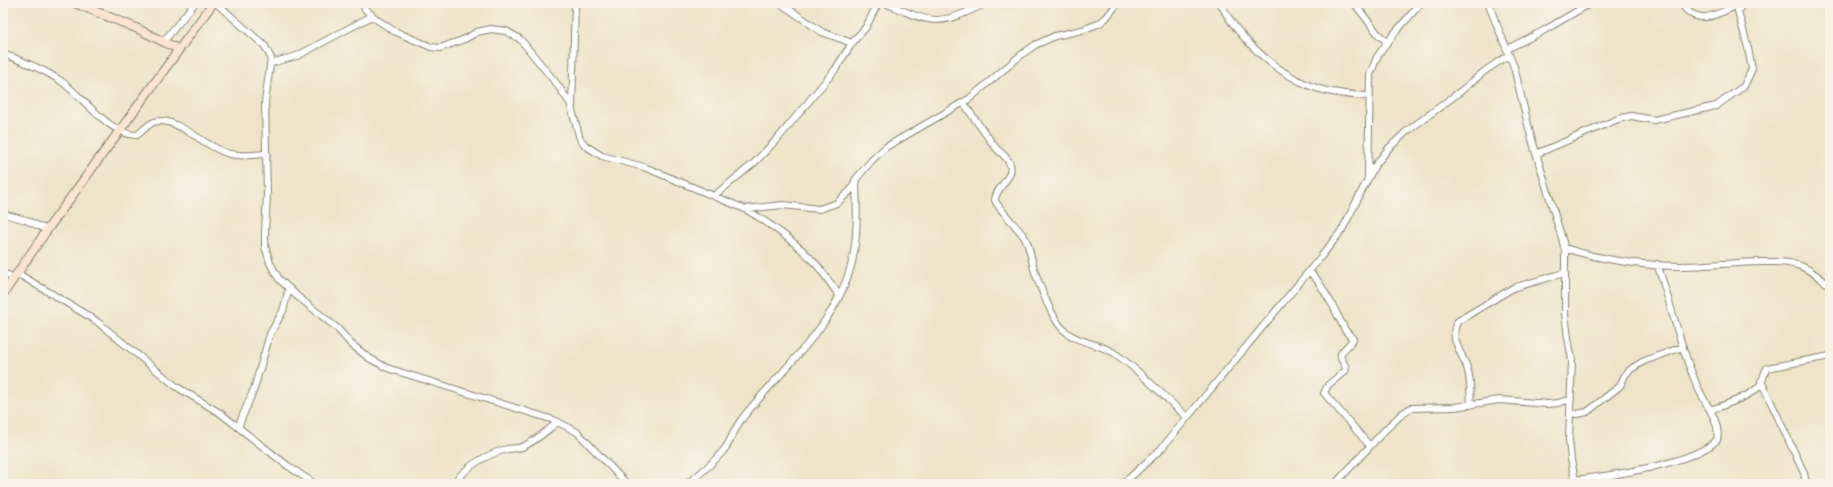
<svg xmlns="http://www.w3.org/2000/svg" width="1833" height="487" font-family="'Comic Neue',sans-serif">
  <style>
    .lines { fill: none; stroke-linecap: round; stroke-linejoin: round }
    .street-casing { stroke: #868072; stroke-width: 8 }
    .secondary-casing { stroke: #868072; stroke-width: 10 }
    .street { stroke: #fff; stroke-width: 6 }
    .secondary { stroke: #fbe5cf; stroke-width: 8 }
  </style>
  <rect width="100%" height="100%" fill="#f7f3e8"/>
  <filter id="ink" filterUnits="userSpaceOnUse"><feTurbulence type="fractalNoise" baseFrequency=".025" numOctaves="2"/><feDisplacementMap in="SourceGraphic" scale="8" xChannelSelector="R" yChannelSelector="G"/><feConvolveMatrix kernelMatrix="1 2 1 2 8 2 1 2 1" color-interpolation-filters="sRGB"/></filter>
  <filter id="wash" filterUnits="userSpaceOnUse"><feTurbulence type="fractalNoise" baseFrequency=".012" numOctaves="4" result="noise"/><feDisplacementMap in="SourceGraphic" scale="16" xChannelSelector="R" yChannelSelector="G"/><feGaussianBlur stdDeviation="0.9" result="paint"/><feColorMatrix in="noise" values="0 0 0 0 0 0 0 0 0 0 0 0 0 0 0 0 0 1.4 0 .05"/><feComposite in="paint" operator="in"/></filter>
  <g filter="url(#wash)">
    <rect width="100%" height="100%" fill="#efe4c8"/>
  </g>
  <g filter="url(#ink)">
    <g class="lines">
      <!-- street casing -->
      <g class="street-casing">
        <path id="street" d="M216 3 265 46 271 58 265 102 267 194 265 232V246L270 263 279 279 297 296 337 328 351 344 369 358 387 368 554 420 577 432 627 484
          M363 3 365 9 376 19 394 31 431 47 440 48 465 39 477 32 491 29 506 31 520 39 556 83 570 103 580 139 586 146 602 156 644 167 745 209 783 205 819 209 837 203 851 190 856 179 872 160 886 147 969 99 1021 55 1035 45 1055 36 1082 30 1098 24 1106 18 1118 3
          M780 3 822 32 852 43
          M885 3C933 24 938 27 986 3
          M1220 3C1238 38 1273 70 1308 85 1327 93 1348 95 1368 96
          M1354 3 1378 34 1388 43
          M1488 3 1514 67 1530 133 1563 242 1565 251V314L1568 338 1572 360 1569 439 1571 460 1576 484
          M1681 3C1698 29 1718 13 1740 4
          M164 41 195 3
          M1507 49 1543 31 1591 3
          M3 54C23 61 43 69 61 81 82 96 111 136 137 135 143 131 148 124 154 122 176 115 207 149 230 154 242 157 255 154 267 154
          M271 63 297 56 372 16
          M963 102C974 118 985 134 997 149 1001 153 1007 157 1009 162 1017 176 995 187 995 200 996 206 1020 230 1025 238 1029 245 1030 253 1032 261 1035 276 1052 319 1063 329 1076 343 1099 343 1114 353 1141 371 1163 396 1187 417
          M572 107 575 3
          M1536 154 1618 119 1631 116 1654 120 1716 106 1744 86 1752 69 1748 48 1738 11 1743 3
          M1368 178 1370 75 1377 57 1393 35 1421 3
          M715 195 754 163 779 137 835 70 852 43 866 27 878 3
          M745 209C771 224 795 241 815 263 824 273 831 285 839 295
          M3 214 26 220 47 230
          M1565 248C1600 260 1645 266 1682 266 1709 266 1736 262 1764 262 1775 262 1786 261 1797 265 1809 268 1820 278 1830 286
          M1309 271 1318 281 1333 306 1345 330 1353 339C1345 353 1334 350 1346 367L1345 371 1328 385 1324 393 1370 446
          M3 273 14 278
          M17 273 95 320 177 387 220 413 288 466 315 484
          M1761 381 1804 473 1806 484
          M1471 405C1470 394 1471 381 1468 371 1464 355 1447 337 1458 321L1513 288 1564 273
          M1710 410C1722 406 1753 396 1760 385 1763 380 1764 373 1767 368L1830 356
          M1570 413 1577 414 1587 412 1620 386 1625 375 1631 369 1644 361 1683 347
          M238 427 254 389 270 334 283 311 289 288
          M1575 480C1610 476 1693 464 1717 440 1721 423 1707 406 1700 392 1681 352 1672 306 1657 264
          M453 484C467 466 484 455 507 449 512 448 517 449 522 447 536 441 546 431 558 422
          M687 484C700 474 713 463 723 451 731 442 734 429 741 420 780 370 837 326 852 262 858 236 857 208 856 181
          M1123 484 1161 449 1320 258 1342 230 1374 167 1389 148 1406 132 1461 91 1486 70 1509 55
          M1335 484 1385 430 1403 413 1411 408 1455 407 1499 400 1548 404 1558 403 1571 399"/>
      </g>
      <!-- secondary casing -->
      <g class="secondary-casing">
        <path id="secondary" d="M75 3 136 28 178 49
          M3 294 47 230 213 3"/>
      </g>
      <!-- street -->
      <use href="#street" class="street"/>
      <!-- secondary -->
      <use href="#secondary" class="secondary"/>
    </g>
  </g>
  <!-- margin -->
  <rect width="1833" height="487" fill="none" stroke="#f7f3e8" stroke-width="16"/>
</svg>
